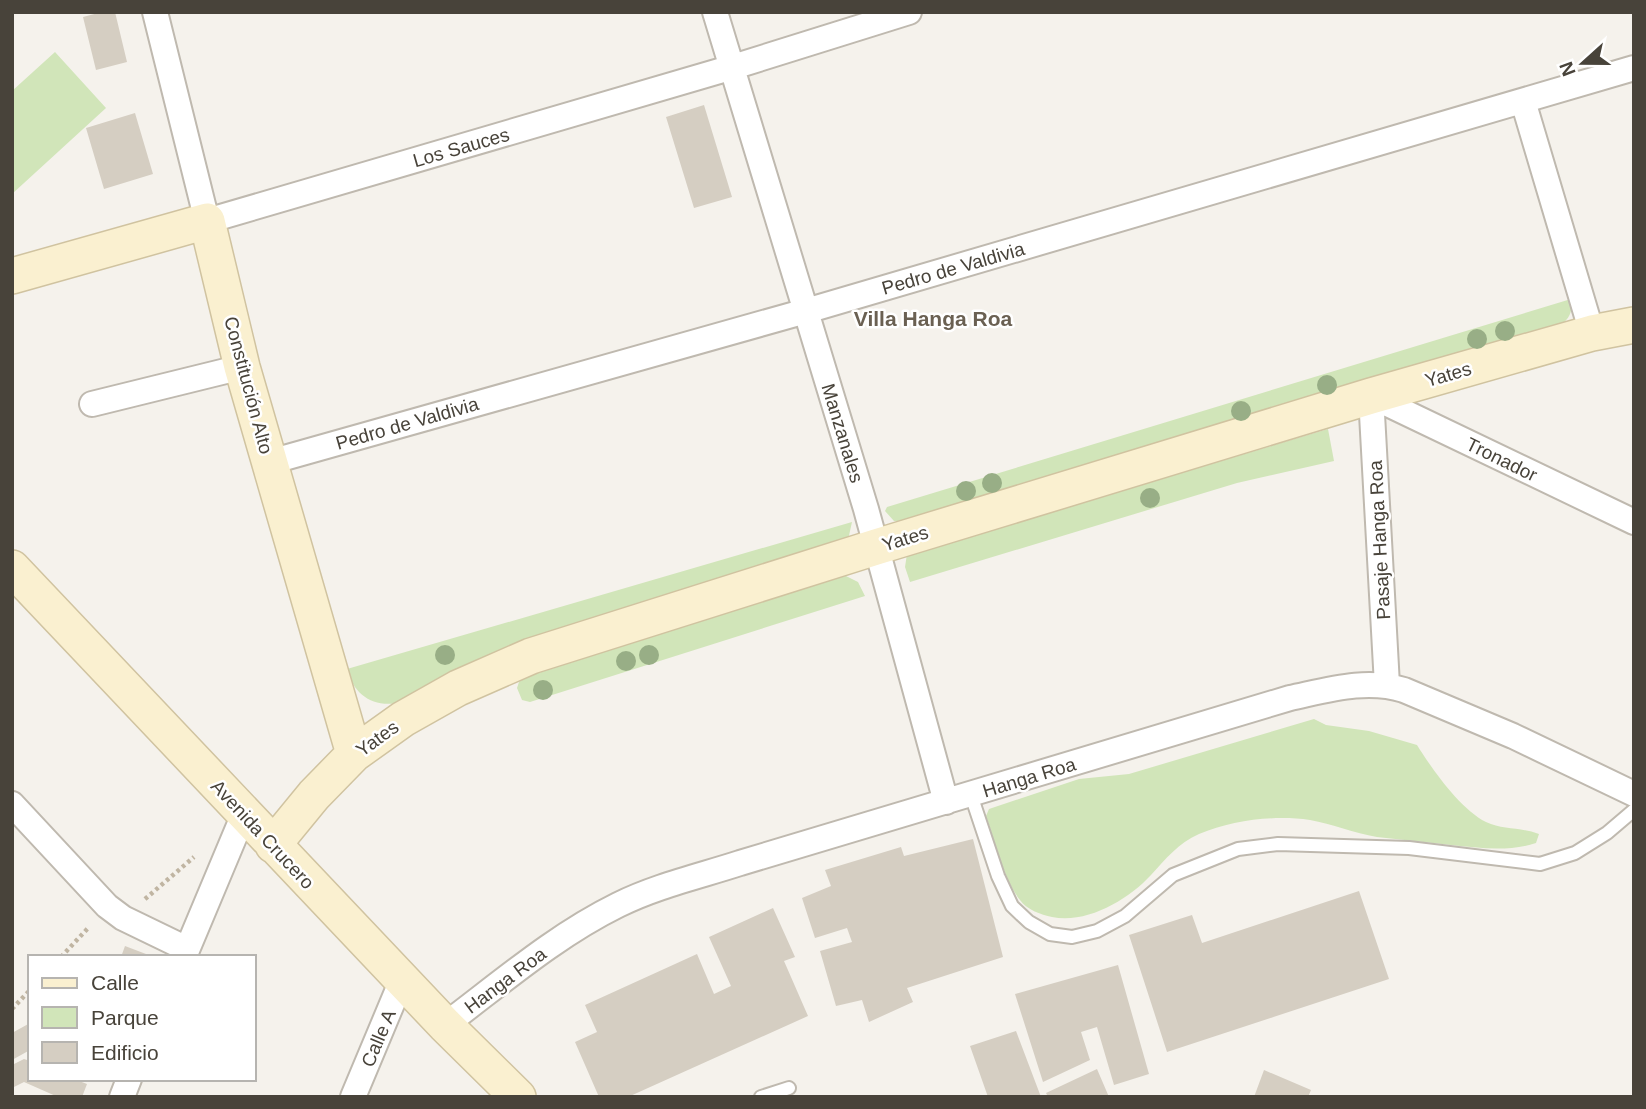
<svg xmlns="http://www.w3.org/2000/svg" width="1646" height="1109" font-family="Arial,sans-serif">
  <style>
    .green { fill: #d1e5b9 }
    .building { fill: #d5cec2 }
    .lines { fill: none; stroke-linecap: round; stroke-linejoin: round }
    .lane-casing { stroke: #bfb9af; stroke-width: 16 }
    .street-casing { stroke: #bfb9af; stroke-width: 28 }
    .secondary-casing { stroke: #d0c3a0; stroke-width: 38 }
    .path { stroke: #c0b5a2; stroke-width: 4.5; stroke-dasharray: 3.5 3.5; stroke-linecap: butt }
    .lane { stroke: #fff; stroke-width: 12 }
    .street { stroke: #fff; stroke-width: 24 }
    .secondary { stroke: #faf0d0; stroke-width: 35 }
    .tree { fill: #98ae86 }
    .labels { text-anchor: middle; stroke-width: 5; stroke-linejoin: round; paint-order: stroke }
    .street-label { font-size: 19px; fill: #48433a; stroke: #fff }
    .neighbourhood-label { font-size: 21px; font-weight: bold; fill: #6a6052; stroke: #fff }
  </style>
  <rect width="100%" height="100%" fill="#f5f2ec"/>
  <!-- green -->
  <path class="green" d="M55 52 106 108 12 194V91Z
    M1571 299C1573 314 1569 319 1557 328L903 521H894L885 511 887 507Z
    M1328 429 1334 461 1237 483 910 582 905 567 907 554Z
    M852 522 848 540 402 702C375 709 354 696 347 669Z
    M846 576 858 582 865 596 530 702 522 700 517 688 519 682 526 677 836 577Z
    M1314 719 1326 725 1369 731 1417 745C1432 769 1460 809 1486 822 1503 830 1521 827 1539 834L1536 843C1509 852 1479 848 1451 845 1427 842 1401 840 1377 837 1354 833 1332 824 1310 820 1274 815 1233 820 1199 834 1178 843 1166 859 1151 875 1128 900 1087 924 1052 917 1041 915 1026 909 1020 900 1004 880 995 841 986 816L989 809 1079 779 1129 774Z"/>
  <!-- building -->
  <path class="building" d="M102 12H115L127 62 96 70 83 17Z
    M704 105 732 197 694 208 666 117Z
    M135 113 153 174 104 189 86 128Z
    M973 839 1003 957 907 988 913 1002 869 1022 862 1000 836 1006 820 951 852 942 847 928 815 938 802 898 831 886 825 870 901 847 904 856Z
    M1359 891 1389 979 1167 1052 1129 935 1192 915 1202 943Z
    M773 908 795 957 784 961 808 1016 628 1097H599L575 1042 597 1032 585 1005 697 954 714 994 731 986 709 937Z
    M125 946 146 954 145 957H121Z
    M1118 965 1149 1074 1114 1085 1097 1027 1081 1032 1090 1060 1043 1082 1015 994Z
    M30 1023V1050L12 1060V1033Z
    M1016 1031 1041 1097H988L970 1046Z
    M24 1059 30 1061V1079H74L87 1084 82 1097H58L24 1082 12 1088V1065Z
    M1097 1069 1109 1097H1048L1046 1093Z
    M1264 1070 1311 1090 1308 1097H1254Z"/>
  <g class="lines">
    <!-- lane casing -->
    <g class="lane-casing">
      <path id="lane" d="M971 795 998 876 1012 906 1029 922 1050 934 1072 937 1097 931 1125 916 1173 875 1238 849 1278 844 1409 848 1540 864 1575 853 1607 833 1634 810
        M761 1097 789 1088"/>
    </g>
    <!-- street casing -->
    <g class="street-casing">
      <path id="street" d="M155 12 207 221 733 67 909 12
        M715 12 866 509 946 802
        M1523 101 1592 333
        M92 404 242 367
        M270 462 806 311 1634 68
        M1387 685 1371 396 1634 522
        M12 804 107 906 123 918 187 949
        M184 957 244 814
        M445 1025C501 983 555 936 618 905 656 886 700 876 740 863L1290 698C1328 690 1366 678 1404 690L1513 736 1634 794
        M122 1097 129 1079
        M353 1097 402 980"/>
    </g>
    <!-- secondary casing -->
    <g class="secondary-casing">
      <path id="secondary" d="M12 276 207 221 242 367 354 754
        M12 568 445 1025 518 1097
        M273 845 314 795 354 754 403 719 458 688 531 656 876 547 1371 396 1592 333 1634 325"/>
    </g>
    <!-- path -->
    <path class="path" d="M145 899 194 857
      M61 957 89 927
      M12 1009 30 990"/>
    <!-- lane -->
    <use href="#lane" class="lane"/>
    <!-- street -->
    <use href="#street" class="street"/>
    <!-- secondary -->
    <use href="#secondary" class="secondary"/>
  </g>
  <!-- trees -->
  <g class="tree">
    <circle cx="1505" cy="331" r="10"/>
    <circle cx="1477" cy="339" r="10"/>
    <circle cx="1327" cy="385" r="10"/>
    <circle cx="1241" cy="411" r="10"/>
    <circle cx="992" cy="483" r="10"/>
    <circle cx="966" cy="491" r="10"/>
    <circle cx="1150" cy="498" r="10"/>
    <circle cx="445" cy="655" r="10"/>
    <circle cx="649" cy="655" r="10"/>
    <circle cx="626" cy="661" r="10"/>
    <circle cx="543" cy="690" r="10"/>
  </g>
  <g class="labels">
    <!-- street labels -->
    <g class="street-label">
      <text transform="translate(461 147) rotate(-16)" y="7">Los Sauces</text>
      <text transform="translate(953 268) rotate(-16)" y="7">Pedro de Valdivia</text>
      <text transform="translate(1448 374) rotate(-16)" y="7">Yates</text>
      <text transform="translate(249 385) rotate(75)" y="7">Constitución Alto</text>
      <text transform="translate(407 423) rotate(-16)" y="7">Pedro de Valdivia</text>
      <text transform="translate(843 433) rotate(73)" y="7">Manzanales</text>
      <text transform="translate(1502 459) rotate(26)" y="7">Tronador</text>
      <text transform="translate(905 538) rotate(-17)" y="7">Yates</text>
      <text transform="translate(1379 540) rotate(-93)" y="7">Pasaje Hanga Roa</text>
      <text transform="translate(377 738) rotate(-36)" y="7">Yates</text>
      <text transform="translate(1029 777) rotate(-17)" y="7">Hanga Roa</text>
      <text transform="translate(263 834) rotate(47)" y="7">Avenida Crucero</text>
      <text transform="translate(505 980) rotate(-37)" y="7">Hanga Roa</text>
      <text transform="translate(378 1038) rotate(-67)" y="7">Calle A</text>
    </g>
    <!-- neighbourhood labels -->
    <g class="neighbourhood-label">
      <text x="933" y="326">Villa Hanga Roa</text>
    </g>
  </g>
  <!-- border -->
  <rect width="1646" height="1109" fill="none" stroke="#48433a" stroke-width="28"/>
  <!-- legend -->
  <rect x="28" y="955" width="228" height="126" fill="#ffffff" stroke="#b6b4b0" stroke-width="2"/>
  <rect x="42" y="978" width="35" height="10" fill="#faf0d0" stroke="#b6b4b0" stroke-width="2"/>
  <text x="91" y="990" font-size="21" fill="#48433a">Calle</text>
  <rect x="42" y="1007" width="35" height="21" fill="#d1e5b9" stroke="#b6b4b0" stroke-width="2"/>
  <text x="91" y="1025" font-size="21" fill="#48433a">Parque</text>
  <rect x="42" y="1042" width="35" height="21" fill="#d5cec2" stroke="#b6b4b0" stroke-width="2"/>
  <text x="91" y="1060" font-size="21" fill="#48433a">Edificio</text>
  <!-- north arrow -->
  <g transform="translate(1583 63) rotate(249)" stroke="#ffffff" stroke-width="5" paint-order="stroke">
  <path d="M0-5L12 26L0 18L-12 26Z" fill="#48433a"/>
  <text y="-10" font-size="19" font-weight="bold" text-anchor="middle" fill="#48433a">N</text>
  </g>
</svg>
